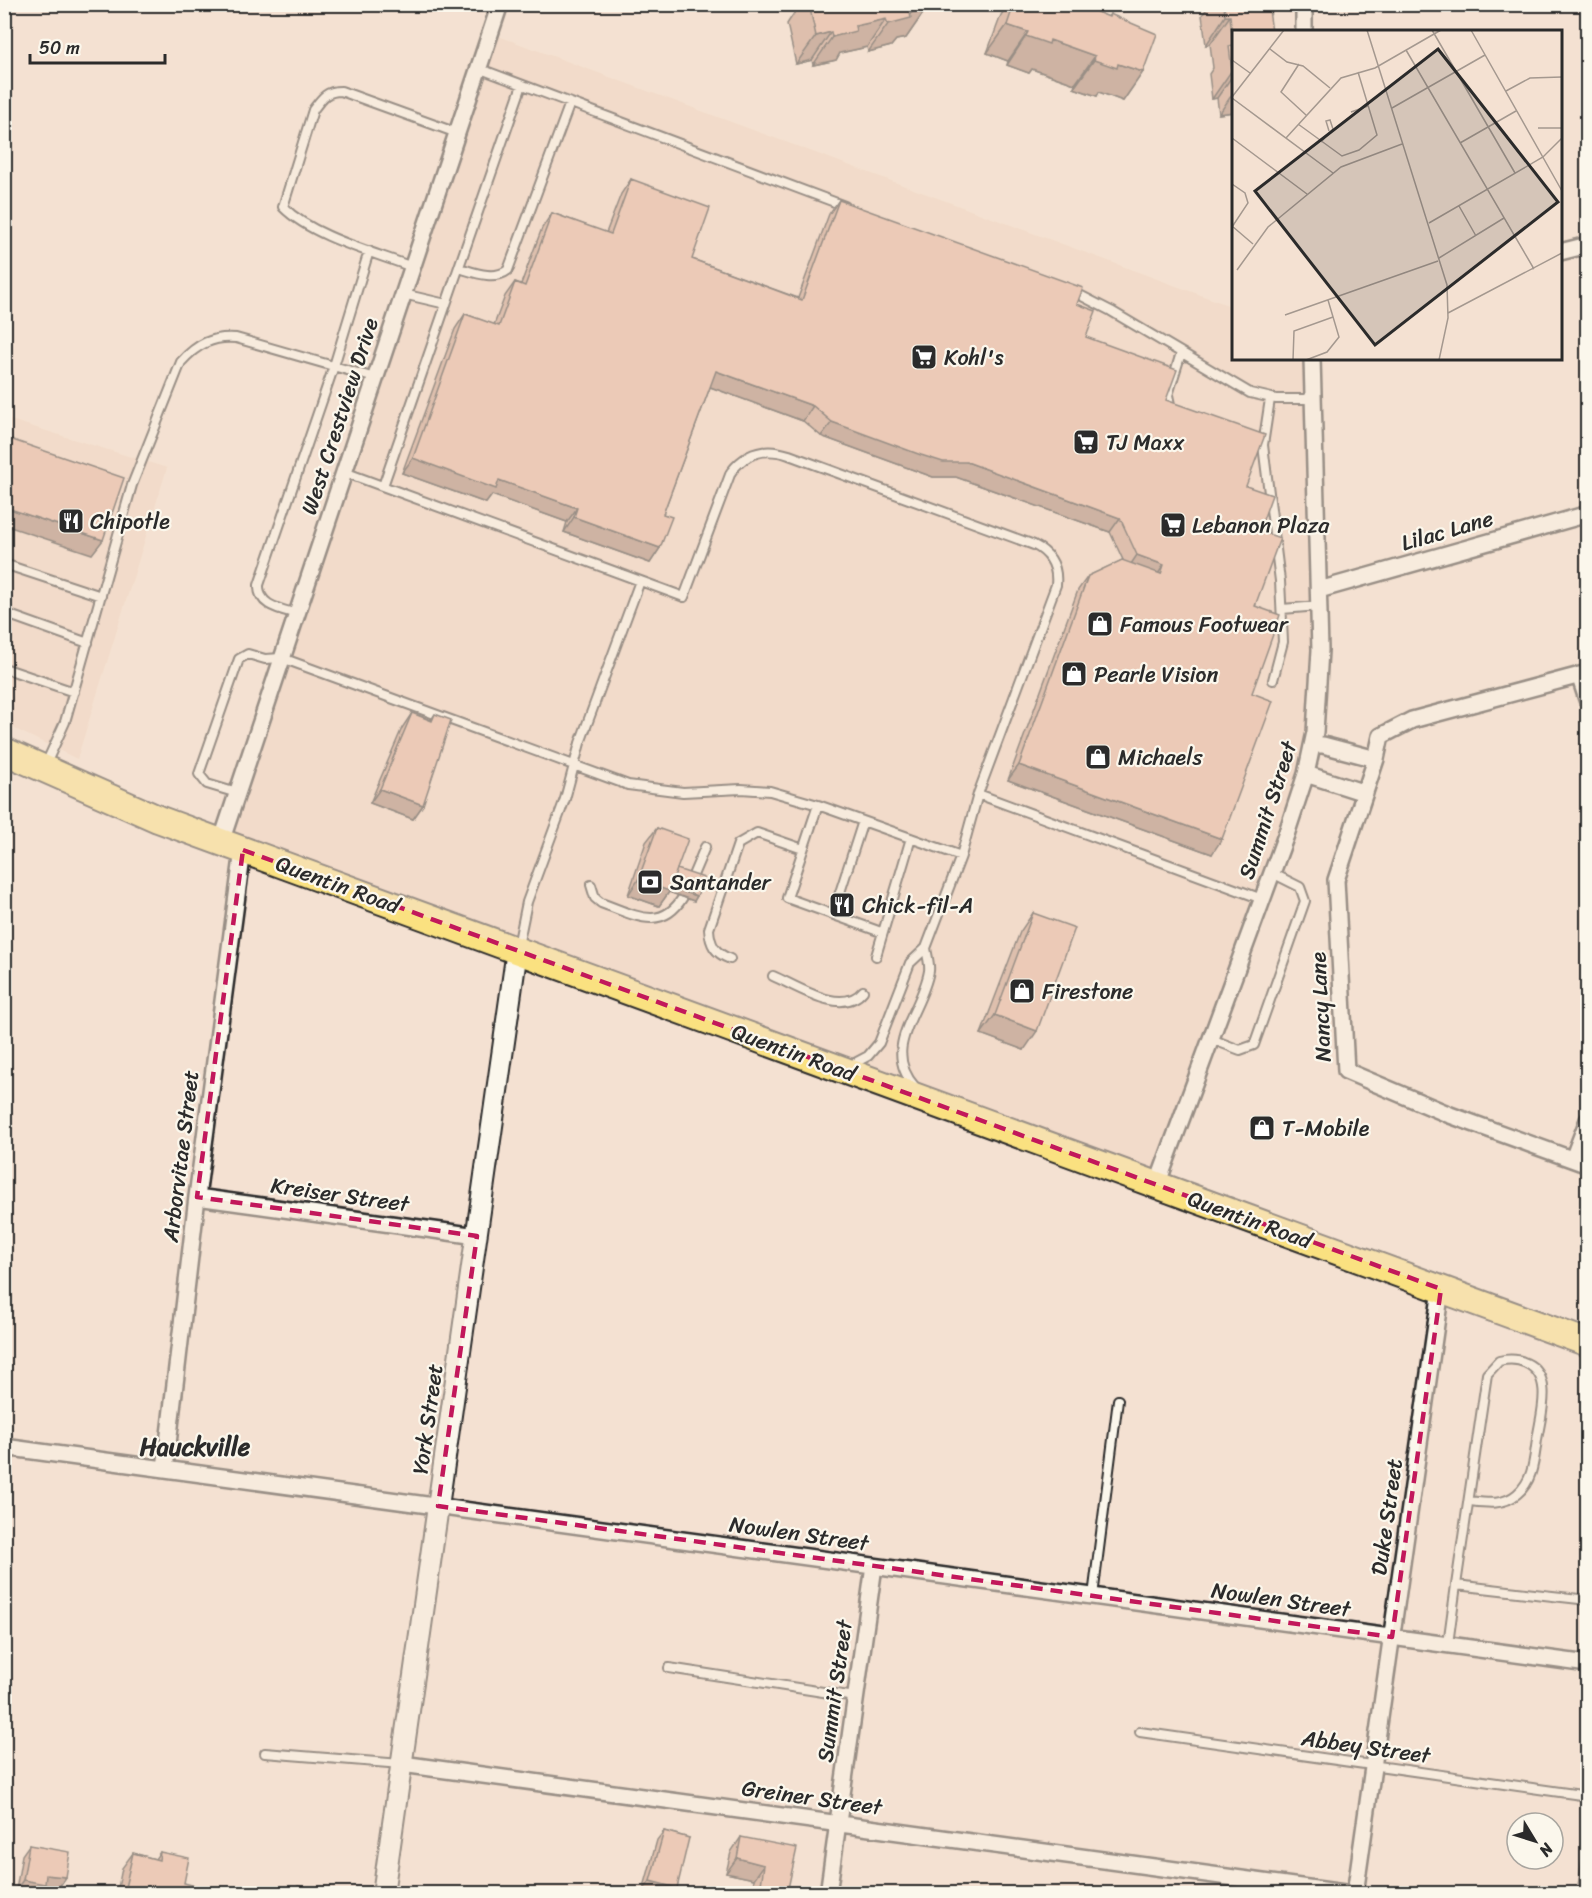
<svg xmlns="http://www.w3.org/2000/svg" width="1592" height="1898" font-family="Sriracha,sans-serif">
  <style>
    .built { fill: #efd2c0 }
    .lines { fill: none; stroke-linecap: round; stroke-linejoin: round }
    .service-casing { stroke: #2b2b2b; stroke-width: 12 }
    .minor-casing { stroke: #2b2b2b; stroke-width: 20 }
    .tertiary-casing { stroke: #2b2b2b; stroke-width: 24 }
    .trunk-casing { stroke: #2b2b2b; stroke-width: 30 }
    .service { stroke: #fbf7ec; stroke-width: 8 }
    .minor { stroke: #fbf7ec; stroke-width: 15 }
    .tertiary { stroke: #fbf7ec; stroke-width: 20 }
    .trunk { stroke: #fae180; stroke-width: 26 }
    .wall { fill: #c39682; stroke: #2b2b2b; stroke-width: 1.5 }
    .shaded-wall { fill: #9f7a6a; stroke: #2b2b2b; stroke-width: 1.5 }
    .building { fill: #e3ae97; stroke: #2b2b2b; stroke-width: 1.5 }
    .marked { fill: none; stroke: #c2185b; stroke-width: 4.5; stroke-dasharray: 12 8; stroke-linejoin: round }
    .labels { text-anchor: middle; stroke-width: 4.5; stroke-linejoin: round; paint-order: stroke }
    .poi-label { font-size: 22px; fill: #2b2b2b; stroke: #fbf7ec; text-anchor: start }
    .street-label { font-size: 22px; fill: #2b2b2b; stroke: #fbf7ec }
    .neighbourhood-label { font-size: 24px; font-weight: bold; fill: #2b2b2b; stroke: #fbf7ec }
    .inset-road { fill: none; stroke: #a4988f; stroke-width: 1.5 }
    .view { fill: #2b2b2b; fill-opacity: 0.15; stroke: #2b2b2b; stroke-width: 3 }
    .inset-edge { fill: none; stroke: #2b2b2b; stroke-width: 3 }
  </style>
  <rect width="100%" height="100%" fill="#f4e1d2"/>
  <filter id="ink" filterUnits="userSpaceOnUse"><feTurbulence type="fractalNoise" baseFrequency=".0167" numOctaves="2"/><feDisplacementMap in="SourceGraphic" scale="12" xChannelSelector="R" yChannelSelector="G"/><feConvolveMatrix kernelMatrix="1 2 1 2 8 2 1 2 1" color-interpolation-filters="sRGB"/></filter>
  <g filter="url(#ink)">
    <!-- built -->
    <path class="built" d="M490 33 1233 307 1234 358 1312 359 1315 732 1157 1185 221 842Z
      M4 418 167 468 77 759 5 724Z"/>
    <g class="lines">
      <!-- service casing -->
      <g class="service-casing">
        <path id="service" d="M478 68 845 206
          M412 267C373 252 313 237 283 207L313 110C322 98 326 91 341 91L457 133
          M459 268C473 272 494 281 508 270L570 103
          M1072 291 1111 311 1250 393 1276 399H1314
          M403 294 446 304
          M1270 399 1263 445 1280 581 1283 642 1273 680
          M1171 409 1168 395 1181 353
          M344 472 684 597 731 472C746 452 765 447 789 455L1034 545C1050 553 1058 566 1056 585L978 794 961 856 926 948 910 963 879 1043 868 1056 851 1065
          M383 486 522 85
          M4 564 101 596
          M1282 609 1319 606
          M4 613 88 643
          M297 614C280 609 258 606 259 585L334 366 369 251
          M4 668 74 692
          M45 766 65 722 132 485 181 362C197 344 213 336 236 338L375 378
          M237 793 207 784 199 774 239 659 248 654 265 659 282 658 628 785 683 792 741 789 770 791 818 805 961 856
          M978 794 1262 899
          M818 805 787 898 881 932
          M691 880 705 847
          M591 885 595 898 601 903C633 914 661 933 683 897
          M833 914 863 821
          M518 946 527 902 565 799 580 743 640 581
          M876 956 911 838
          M730 959C715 953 710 945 709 929L738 844 757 833 803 849
          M773 976C797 986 842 1017 863 991
          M1211 1039 1240 1050 1254 1045 1305 901 1300 887 1272 873
          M915 1087C880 1047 922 1012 929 971 930 964 927 955 926 948
          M1456 1585 1487 1374 1499 1361C1508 1359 1518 1359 1526 1363 1553 1375 1542 1411 1538 1434 1534 1455 1535 1479 1517 1494 1503 1506 1486 1503 1469 1501
          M1093 1596 1118 1400
          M1448 1644 1456 1585 1588 1600
          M669 1668 855 1697
          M1140 1732 1588 1796
          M265 1753 401 1764
          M1582 1894 1588 1855"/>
      </g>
      <!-- minor casing -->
      <g class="minor-casing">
        <path id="minor" d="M1304 4V32
          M1560 252 1588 245
          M1319 590 1588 514
          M1588 673 1412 720 1381 736 1376 759 1336 880 1346 1071 1450 1115 1588 1165
          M1579 675 1588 702
          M1312 745H1323L1376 759
          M1306 774 1365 793
          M221 842 500 4
          M1573 1159 1588 1120
          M1157 1185 1286 835 1306 774 1315 732 1320 650 1312 358
          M197 1197 477 1236
          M4 1447 1588 1664
          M165 1469 197 1197 243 850
          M402 1764 1352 1894
          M828 1894 874 1566
          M1355 1894 1441 1289"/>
      </g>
      <!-- tertiary casing -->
      <g class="tertiary-casing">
        <path id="tertiary" d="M383 1894 517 950"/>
      </g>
      <!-- trunk casing -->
      <g class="trunk-casing">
        <path id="trunk" d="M4 751 158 819 1588 1343"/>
      </g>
      <!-- service -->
      <use href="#service" class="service"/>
      <!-- minor -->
      <use href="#minor" class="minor"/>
      <!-- tertiary -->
      <use href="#tertiary" class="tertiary"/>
      <!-- trunk -->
      <use href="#trunk" class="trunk"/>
    </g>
    <!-- wall -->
    <path class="wall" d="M800 4H925L926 9 906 38 896 40 891 46 868 52 867 47 840 53 836 60 813 65 812 60 796 64 787 24Z
      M1008 4H1077L1108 17 1110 14 1143 72 1123 101 1099 92 1097 96 1074 88 1075 84 1032 69 1029 73 1007 65 1008 61 987 53 1001 15Z
      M1205 4H1273L1274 10 1270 15 1233 32V112L1219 114 1217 98 1212 99 1209 74 1213 68 1210 44 1206 45 1202 15 1206 10Z
      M631 179 692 259 798 298 829 214 839 200 1077 304 1086 337 1166 400 1246 486 1259 531 1252 693 1212 854 1008 780 1078 590 1088 576 1123 560 1110 532 956 477H933L911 469 821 436 803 421 710 387 663 514 660 548 650 563 564 532 567 522 492 495 486 503 402 473 455 329 465 314 494 325 505 296 515 282 521 284 542 228 552 213 606 233 621 194Z
      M412 713 431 720 435 714 423 805 413 819 370 803 402 728Z
      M657 828 677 869 697 896 694 901 669 892 659 906 628 895 646 842Z
      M1033 913 1024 1050 981 1034 1020 932Z
      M664 1831 689 1838 643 1891 657 1840Z
      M741 1837 787 1893H752L754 1879 726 1873 731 1852Z
      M29 1845 66 1877 59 1887 44 1885 16 1890 22 1855Z
      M160 1852 184 1883 207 1893H117L122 1868 133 1853 155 1859Z"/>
    <!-- shaded-wall -->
    <path class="shaded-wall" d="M926 9 906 38 896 40 891 46 868 52 888 24 910 13Z
      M1225 16H1230L1210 44 1206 45Z
      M886 19 867 47 840 53 836 60 813 65 832 37 855 26Z
      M1007 25 1028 32 1008 61 987 53Z
      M831 32 812 60 796 64 816 36Z
      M1026 36 1050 40 1095 56 1075 84 1032 69 1029 73 1007 65Z
      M1094 60 1118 64 1143 72 1123 101 1099 92 1097 96 1074 88Z
      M1232 70H1233V75L1217 98 1212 99Z
      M1233 93V112L1219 114Z
      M716 371 813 406 803 421 705 385Z
      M832 422 967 462 1120 518 1110 532 956 477H933L821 436Z
      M413 458 499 480 577 508 567 522 492 495 486 503 402 473Z
      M4 507 103 540 92 554 4 525Z
      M574 517 660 548 650 563 564 532Z
      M1137 555 1164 565 1154 580 1127 570Z
      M1019 765 1222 839 1212 854 1008 780Z
      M380 789 423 805 413 819 370 803Z
      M638 880 668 886 697 896 694 901 669 892 659 906 628 895Z
      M995 1015 1037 1031 1024 1050 981 1034Z
      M737 1858 764 1865 754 1879 726 1873Z
      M46 1875 66 1877 59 1887 44 1885 39 1893 16 1890 23 1880Z
      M650 1881 677 1888 673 1893H654L643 1891Z
      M760 1891 774 1893H758Z"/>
    <!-- building -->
    <path class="building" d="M809 4H925L926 9 910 13 911 18 888 24 886 19 855 26 856 31 832 37 831 32 816 36Z
      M1014 4H1077L1109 17 1110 14 1157 34 1143 72 1118 64 1117 68 1094 60 1095 56 1050 40 1049 44 1026 36 1028 32 1007 25Z
      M1224 4H1273L1274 10H1269L1272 32H1233V44L1230 16H1225Z
      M1233 45V70H1232L1229 46Z
      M631 179 710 208 692 259 802 300 839 200 1083 288 1077 304 1096 311 1086 337 1177 370 1166 400 1265 435 1246 486 1272 495 1259 531 1280 538 1255 606 1280 615 1252 693 1273 701 1222 839 1019 765 1088 576 1122 560 1161 574 1164 565 1137 555 1120 518 967 462H943L921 455 832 422 813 406 716 371 663 514 672 517 660 548 574 517 577 508 499 480 496 489 413 458 465 314 499 326 515 282 525 286 552 213 611 234Z
      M4 437 124 478 103 540 4 507Z
      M412 713 432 721 435 714 451 720 423 805 380 789Z
      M657 828 688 839 669 891 638 880Z
      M677 869 704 878 697 896 671 887Z
      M1033 913 1075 928 1037 1031 995 1015Z
      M664 1831 689 1838 677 1888 650 1881Z
      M741 1837 797 1848 787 1893H774L760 1891 764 1865 737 1858Z
      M29 1845 70 1852 66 1877 46 1875 45 1884 23 1880Z
      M160 1852 189 1858 184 1883 208 1889 207 1893H130L124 1892 133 1853 159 1860Z
      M298 1886 330 1893H297Z"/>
  </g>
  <!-- marked area -->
  <path d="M0 0H1592V1898H0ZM243 850 1441 1289 1392 1637 438 1506 477 1236 197 1197Z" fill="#f4e1d2" fill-opacity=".55" fill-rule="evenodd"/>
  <path class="marked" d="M243 850 1441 1289 1392 1637 438 1506 477 1236 197 1197Z"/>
  <!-- icons -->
  <defs>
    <g id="supermarket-square" transform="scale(1.35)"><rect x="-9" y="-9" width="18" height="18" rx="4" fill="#2b2b2b" stroke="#fbf7ec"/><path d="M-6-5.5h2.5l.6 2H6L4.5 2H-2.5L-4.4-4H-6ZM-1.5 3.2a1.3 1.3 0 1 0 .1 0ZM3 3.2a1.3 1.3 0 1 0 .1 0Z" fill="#fff"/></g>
    <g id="restaurant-square" transform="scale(1.35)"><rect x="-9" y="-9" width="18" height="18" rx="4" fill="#2b2b2b" stroke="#fbf7ec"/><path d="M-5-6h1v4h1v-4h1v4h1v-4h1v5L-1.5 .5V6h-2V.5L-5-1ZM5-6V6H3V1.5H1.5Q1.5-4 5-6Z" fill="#fff"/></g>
    <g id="shop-square" transform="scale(1.35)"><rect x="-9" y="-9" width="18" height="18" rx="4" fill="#2b2b2b" stroke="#fbf7ec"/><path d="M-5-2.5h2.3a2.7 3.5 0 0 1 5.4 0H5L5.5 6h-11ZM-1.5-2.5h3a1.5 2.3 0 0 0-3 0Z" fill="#fff"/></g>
    <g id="bank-square" transform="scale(1.35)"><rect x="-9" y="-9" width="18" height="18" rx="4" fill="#2b2b2b" stroke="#fbf7ec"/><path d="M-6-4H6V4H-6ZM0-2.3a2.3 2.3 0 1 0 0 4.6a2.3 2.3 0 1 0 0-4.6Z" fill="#fff"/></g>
  </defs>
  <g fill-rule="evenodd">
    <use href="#supermarket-square" x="924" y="357"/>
    <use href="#supermarket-square" x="1086" y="442"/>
    <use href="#restaurant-square" x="71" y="521"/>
    <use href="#supermarket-square" x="1173" y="525"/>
    <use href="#shop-square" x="1100" y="624"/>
    <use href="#shop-square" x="1074" y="674"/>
    <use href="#shop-square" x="1098" y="757"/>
    <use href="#bank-square" x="650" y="882"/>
    <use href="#restaurant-square" x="842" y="905"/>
    <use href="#shop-square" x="1022" y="991"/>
    <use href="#shop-square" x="1262" y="1128"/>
  </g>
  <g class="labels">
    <!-- poi labels -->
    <g class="poi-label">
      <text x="944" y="365">Kohl's</text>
      <text x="1106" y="450">TJ Maxx</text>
      <text x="90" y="529">Chipotle</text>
      <text x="1192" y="533">Lebanon Plaza</text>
      <text x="1120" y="632">Famous Footwear</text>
      <text x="1094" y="682">Pearle Vision</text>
      <text x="1118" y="765">Michaels</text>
      <text x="670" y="890">Santander</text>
      <text x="862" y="913">Chick-fil-A</text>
      <text x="1042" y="999">Firestone</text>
      <text x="1282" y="1136">T-Mobile</text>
    </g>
    <!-- street labels -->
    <g class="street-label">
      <text transform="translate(339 416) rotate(-72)" y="8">West Crestview Drive</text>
      <text transform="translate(1447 530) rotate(-16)" y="8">Lilac Lane</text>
      <text transform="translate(1267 810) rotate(-72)" y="8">Summit Street</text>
      <text transform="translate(338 884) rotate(20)" y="8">Quentin Road</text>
      <text transform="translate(1320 1007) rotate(-93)" y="8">Nancy Lane</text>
      <text transform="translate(794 1052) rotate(20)" y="8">Quentin Road</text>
      <text transform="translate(180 1156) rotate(-83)" y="8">Arborvitae Street</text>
      <text transform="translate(340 1194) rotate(8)" y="8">Kreiser Street</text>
      <text transform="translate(1250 1219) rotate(20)" y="8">Quentin Road</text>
      <text transform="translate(427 1419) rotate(-82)" y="8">York Street</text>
      <text transform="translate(1386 1517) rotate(-82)" y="8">Duke Street</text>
      <text transform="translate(799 1533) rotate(8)" y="8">Nowlen Street</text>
      <text transform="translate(1281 1599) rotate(8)" y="8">Nowlen Street</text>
      <text transform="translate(834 1691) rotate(-82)" y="8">Summit Street</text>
      <text transform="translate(1366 1746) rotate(8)" y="8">Abbey Street</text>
      <text transform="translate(812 1797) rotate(8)" y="8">Greiner Street</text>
    </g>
    <!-- neighbourhood labels -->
    <g class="neighbourhood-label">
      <text x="195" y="1455">Hauckville</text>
    </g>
  </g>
  <!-- overview -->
  <g transform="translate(1232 30)">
    <rect width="330" height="330" fill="#f4e1d2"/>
    <path class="inset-road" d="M135 0 215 255 216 288 207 330M200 0 283 143M239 0 330 161M38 19 55 32 71 36 98 58M174 20 302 239M0 30 18 43M67 34 49 62 74 85M274 61 298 48 330 47M0 67 52 0M0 68 101 143M160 78 253 25M119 82 136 76M66 94 110 126 127 120 145 105 126 42M306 98H330M0 108 75 164M54 108 109 48 143 38 209 0M89 112 101 99 98 90 94 91 97 101M228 113 284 81M0 154 13 163 16 173 0 197M227 176 244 206M197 193 311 127 330 108M0 196 21 214M207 228 272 188M5 240 36 197 109 137 170 114M216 283 330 223M53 285 206 231M61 330 62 301 101 287M74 330 95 322 107 307 96 270"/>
    <path class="view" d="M206 19 326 172 143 315 23 161Z"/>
    <rect width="330" height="330" class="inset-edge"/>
  </g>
  <!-- margin -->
  <rect width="1592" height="1898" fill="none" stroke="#fbf7ec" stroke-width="24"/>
  <rect x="12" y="12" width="1568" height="1874" fill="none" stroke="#2b2b2b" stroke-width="2" filter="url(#ink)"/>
  <!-- north arrow -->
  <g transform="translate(1535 1841) rotate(128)"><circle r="28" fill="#fbf7ec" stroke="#a8a59f" stroke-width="1.5"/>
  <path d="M0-4.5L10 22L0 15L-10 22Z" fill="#2b2b2b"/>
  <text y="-9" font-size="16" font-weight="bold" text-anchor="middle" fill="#2b2b2b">N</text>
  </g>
  <!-- scale -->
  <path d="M30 54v9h135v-9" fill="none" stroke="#2b2b2b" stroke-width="3"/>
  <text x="39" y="54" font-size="18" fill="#2b2b2b" stroke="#fbf7ec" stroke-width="4.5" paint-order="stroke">50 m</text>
</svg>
